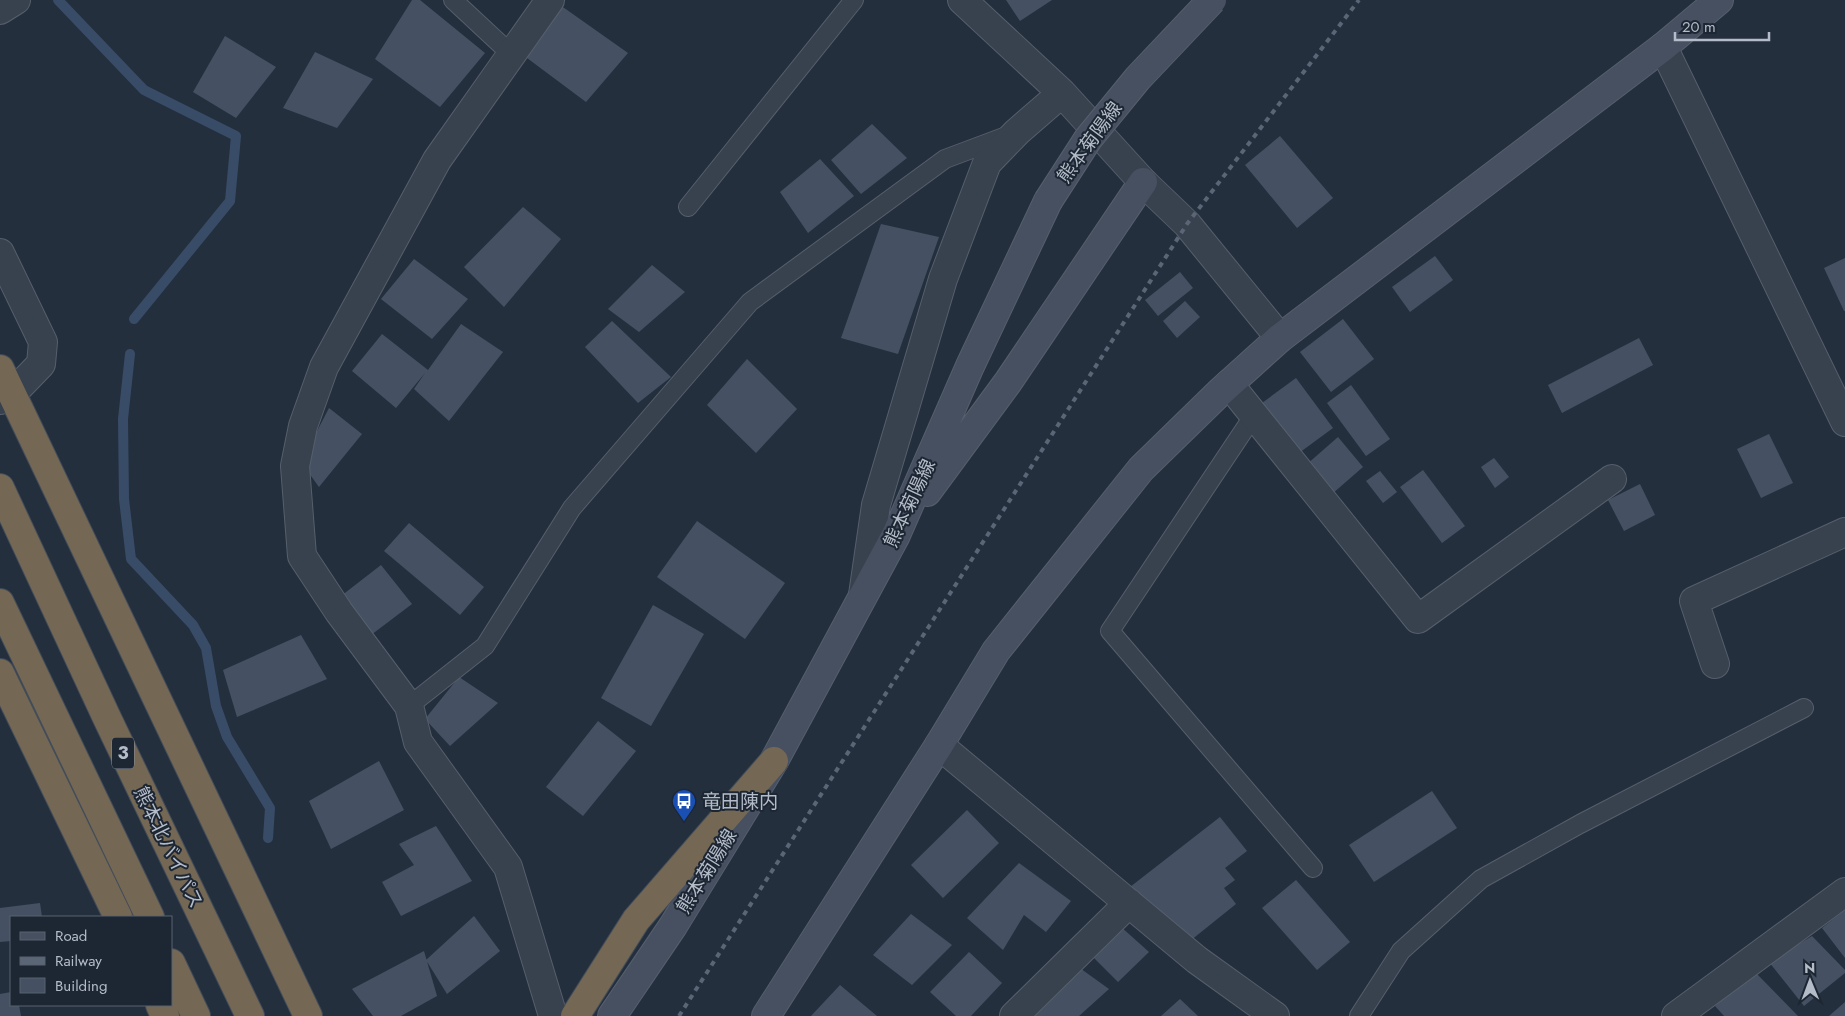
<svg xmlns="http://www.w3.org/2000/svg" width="1845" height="1016" font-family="Jost,'Noto Sans JP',sans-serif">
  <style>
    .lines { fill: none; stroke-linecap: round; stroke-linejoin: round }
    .stream { stroke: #394c67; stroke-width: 10 }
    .building { fill: #455162 }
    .lane-casing { stroke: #565f6c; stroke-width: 20 }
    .street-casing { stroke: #565f6c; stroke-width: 30 }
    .secondary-casing { stroke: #565f6c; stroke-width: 30 }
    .highway-casing { stroke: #434c59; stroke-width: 30 }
    .lane { stroke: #38414e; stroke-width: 18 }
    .street { stroke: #38414e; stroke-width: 28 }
    .secondary { stroke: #465061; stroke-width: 28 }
    .highway { stroke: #746855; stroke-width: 28 }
    .rail { stroke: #5a6575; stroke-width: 4; stroke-dasharray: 5 5; stroke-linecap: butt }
    .secondary-bridge-casing { stroke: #565f6c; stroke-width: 30; stroke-linecap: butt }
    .secondary-bridge { stroke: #465061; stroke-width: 28 }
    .labels { text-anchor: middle; stroke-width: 4; stroke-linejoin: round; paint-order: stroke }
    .shield { fill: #1d2633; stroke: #878f9c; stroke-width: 1 }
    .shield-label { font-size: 18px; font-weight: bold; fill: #b4bcc9 }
    .street-label { font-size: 19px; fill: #b4bcc9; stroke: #1d2633 }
    .poi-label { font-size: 19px; fill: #b4bcc9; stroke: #1d2633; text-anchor: start }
  </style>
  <rect width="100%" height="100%" fill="#242f3e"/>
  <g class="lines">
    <!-- stream -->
    <path class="stream" d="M58 0 144 90 236 136 230 201 134 319
      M130 354 123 419 124 499 131 559 193 625 206 648 216 706 227 737 270 808 268 838"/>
  </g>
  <!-- building -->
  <path class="building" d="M412 0H420L485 53 440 107 375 59Z
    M1006 0H1052L1020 21Z
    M560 5 628 53 586 102 523 55Z
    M225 36 276 67 236 118 193 92Z
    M315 52 373 79 337 128 283 108Z
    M872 124 907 158 861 194 831 160Z
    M1280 136 1333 198 1297 228 1245 165Z
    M820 159 854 196 808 233 780 192Z
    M523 207 561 239 504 307 464 267Z
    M881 224 939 237 898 354 841 338Z
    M1435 256 1453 280 1410 312 1392 287Z
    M1845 258V311H1844L1824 268Z
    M414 259 468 299 432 339 381 299Z
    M652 265 685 292 639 332 608 309Z
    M1180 272 1193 288 1158 316 1145 300Z
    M1185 301 1200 317 1177 338 1163 321Z
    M1343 319 1374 359 1331 392 1300 352Z
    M612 321 671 377 638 403 585 347Z
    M461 324 503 352 449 421 414 389 425 373 396 408 352 371 382 334 428 370Z
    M1639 338 1653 365 1562 413 1548 385Z
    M747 359 797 409 756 453 707 405Z
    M1296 378 1333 428 1299 453 1262 403Z
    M1351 385 1390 439 1366 456 1327 403Z
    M329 408 362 434 319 487 301 462Z
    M1769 434 1793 483 1761 498 1737 449Z
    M1338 437 1363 467 1332 494 1306 465Z
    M1494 458 1509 477 1495 488 1481 467Z
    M1423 470 1465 526 1442 543 1400 487Z
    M1380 471 1397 492 1383 503 1366 481Z
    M1640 484 1655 515 1624 531 1608 500Z
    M697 521 785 583 745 639 657 577Z
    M409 523 484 587 460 615 384 551Z
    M381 565 412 604 371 635 341 596Z
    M653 605 704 634 651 726 601 698Z
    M301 635 327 679 237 717 223 670Z
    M459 677 498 703 450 746 425 719Z
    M598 721 636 751 583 816 546 787Z
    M379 761 404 810 331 849 309 801Z
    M1432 791 1457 828 1374 882 1349 845Z
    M967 810 999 843 943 898 911 865Z
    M1220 817 1247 851 1225 868 1235 880 1224 888 1236 904 1180 949 1130 887Z
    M436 826 472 881 401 916 382 882 414 865 399 844Z
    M1019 863 1071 901 1046 932 1024 915 1003 950 967 918Z
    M1296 880 1350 942 1317 970 1262 908Z
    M40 903 42 917H11V941L0 942V908Z
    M1845 910V958L1822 928Z
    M911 914 952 945 912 985 873 955Z
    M474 916 500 951 447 994 426 960Z
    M1120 926 1149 952 1118 982 1091 955Z
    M1812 936 1845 970V973L1804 1006 1769 962Z
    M424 951 437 996 401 1016H373L352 989Z
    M969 952 1002 983 971 1016H956L930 992Z
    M1077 966 1109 989 1079 1016H1027Z
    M1755 972 1798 1016H1724L1715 1006Z
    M840 985 877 1016H811Z
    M11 992V1005H19L21 1016H0V994Z
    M1180 999 1198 1016H1161Z
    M1845 1002V1016H1829Z"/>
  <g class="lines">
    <!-- lane casing -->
    <g class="lane-casing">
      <path id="lane" d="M453 0 512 55
        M688 207 854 0
        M1254 415 1110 631 1313 868
        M409 706 485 646 572 508 750 302 945 159 1009 135
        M1359 1016 1401 951 1481 879 1580 824 1804 708"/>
    </g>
    <!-- street casing -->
    <g class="street-casing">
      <path id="street" d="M550 0 437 160 324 367 303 426 295 466 302 556 339 612 409 706 418 742 508 867 553 1016
        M962 0 1062 93 1143 182 1187 224 1280 338
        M0 10 16 0
        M1663 47 1845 422
        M0 253 43 342 41 364 12 394 0 400
        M1229 384 1418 619 1612 479
        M863 595 876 505 943 279 987 163 1017 132 1062 93
        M1715 664 1694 601 1845 532
        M939 745 1197 960 1275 1016
        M1014 1016 1129 903
        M1676 1016 1845 892"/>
    </g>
    <!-- secondary casing -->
    <g class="secondary-casing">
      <path id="secondary" d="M927 492 1008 382 1143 182
        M612 1016 673 926 774 761 896 535 970 366 1048 201
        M766 1016 939 745 996 651 1141 469 1219 393 1280 338 1663 47 1719 0"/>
    </g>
    <!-- highway casing -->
    <g class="highway-casing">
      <path id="highway" d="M0 369 308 1016
        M0 488 107 718 250 1016
        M0 603 150 917
        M0 673 118 917
        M171 963 196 1016
        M160 1005 165 1016
        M575 1016 636 920 774 761"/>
    </g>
    <!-- lane -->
    <use href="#lane" class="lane"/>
    <!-- street -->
    <use href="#street" class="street"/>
    <!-- secondary -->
    <use href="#secondary" class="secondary"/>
    <!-- highway -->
    <use href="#highway" class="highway"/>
    <!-- rail -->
    <path class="rail" d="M679 1016 1187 224 1359 0"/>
    <!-- secondary-bridge casing -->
    <g class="secondary-bridge-casing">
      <path id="secondary-bridge" d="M1048 201 1088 139 1138 78 1212 0"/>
    </g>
    <!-- secondary-bridge -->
    <use href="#secondary-bridge" class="secondary-bridge"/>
  </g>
  <!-- icons -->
  <defs>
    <g id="bus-pin" transform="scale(1.25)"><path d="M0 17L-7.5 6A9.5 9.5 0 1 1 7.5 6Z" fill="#1a4fb4" stroke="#1d2633"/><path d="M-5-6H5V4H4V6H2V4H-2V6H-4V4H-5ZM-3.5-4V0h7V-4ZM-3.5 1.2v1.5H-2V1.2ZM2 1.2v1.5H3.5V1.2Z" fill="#fff"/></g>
  </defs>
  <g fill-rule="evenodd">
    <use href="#bus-pin" x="684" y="801"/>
  </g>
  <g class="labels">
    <!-- shield labels -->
    <rect class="shield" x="112" y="737.5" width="22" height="31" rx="4"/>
    <g class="shield-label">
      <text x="123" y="759">3</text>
    </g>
    <!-- street labels -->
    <g class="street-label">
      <text transform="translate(1089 142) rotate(-54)" y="7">熊本菊陽線</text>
      <text transform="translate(909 503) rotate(-65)" y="7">熊本菊陽線</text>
      <text transform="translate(169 847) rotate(64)" y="7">熊本北バイパス</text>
      <text transform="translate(706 871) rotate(-58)" y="7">熊本菊陽線</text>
    </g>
    <!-- poi labels -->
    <g class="poi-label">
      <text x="702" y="808">竜田陳内</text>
    </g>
  </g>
  <!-- legend -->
  <rect x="10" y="916" width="162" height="90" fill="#1d2633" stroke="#59626f"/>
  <rect x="20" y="932" width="25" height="8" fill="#465061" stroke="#59626f"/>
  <text x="55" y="941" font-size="15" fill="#b4bcc9">Road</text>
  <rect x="20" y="957" width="25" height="8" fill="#5a6575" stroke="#59626f"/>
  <text x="55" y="966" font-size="15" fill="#b4bcc9">Railway</text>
  <rect x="20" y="978" width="25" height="15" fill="#455162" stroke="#59626f"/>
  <text x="55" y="991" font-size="15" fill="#b4bcc9">Building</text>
  <!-- north arrow -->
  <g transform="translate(1810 981) rotate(359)" stroke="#1d2633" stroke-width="4" paint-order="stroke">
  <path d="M0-4L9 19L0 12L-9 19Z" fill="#b4bcc9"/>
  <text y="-8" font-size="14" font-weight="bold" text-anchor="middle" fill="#b4bcc9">N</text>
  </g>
  <!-- scale -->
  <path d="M1675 32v8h94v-8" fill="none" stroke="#b4bcc9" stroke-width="2.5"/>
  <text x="1682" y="32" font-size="15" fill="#b4bcc9" stroke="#1d2633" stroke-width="4" paint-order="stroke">20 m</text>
</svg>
